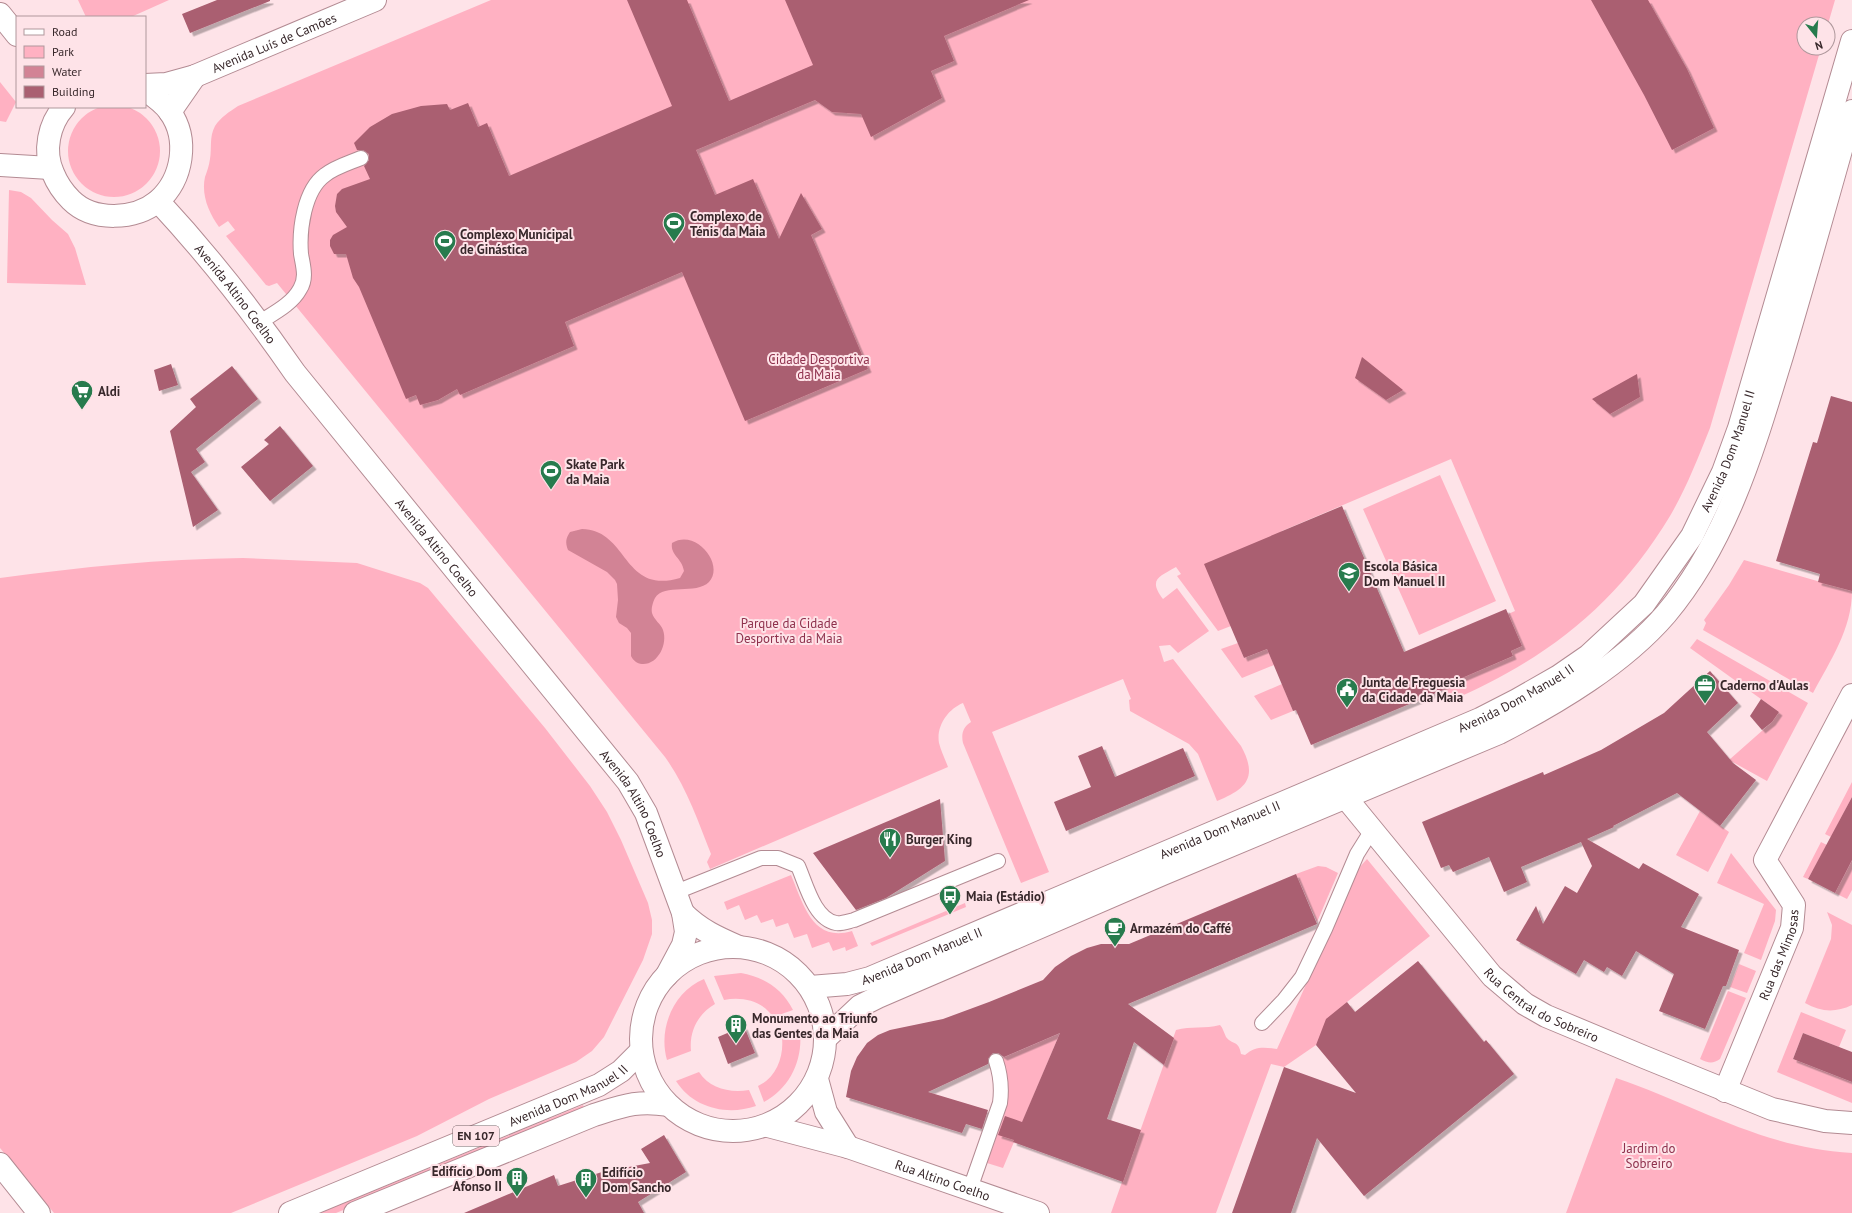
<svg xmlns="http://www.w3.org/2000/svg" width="1852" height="1213" font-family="'PT Sans',sans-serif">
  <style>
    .green { fill: #ffb1c2 }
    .water { fill: #d28395 }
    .building { fill: #aa5f71; filter: url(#shadow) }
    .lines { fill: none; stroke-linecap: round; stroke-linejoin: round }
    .lane-casing { stroke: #b38b93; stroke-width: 16 }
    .street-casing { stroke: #b38b93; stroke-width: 24 }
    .secondary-casing { stroke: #b38b93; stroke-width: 24 }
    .primary-casing { stroke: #b38b93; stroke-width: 24 }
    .lane { stroke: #fff; stroke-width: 14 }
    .street { stroke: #fff; stroke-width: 22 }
    .secondary { stroke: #fff; stroke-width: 22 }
    .primary { stroke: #fff; stroke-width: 22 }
    .labels { text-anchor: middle; stroke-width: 4; stroke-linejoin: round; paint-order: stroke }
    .shield { fill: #fee3e8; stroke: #736064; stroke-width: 1 }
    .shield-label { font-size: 12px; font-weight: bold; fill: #38282b }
    .street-label { font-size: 13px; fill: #38282b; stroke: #fee3e8 }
    .poi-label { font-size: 13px; font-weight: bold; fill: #38282b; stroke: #fee3e8; text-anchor: start }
    .park-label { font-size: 13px; fill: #8f314d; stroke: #fee3e8 }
  </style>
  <defs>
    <filter id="shadow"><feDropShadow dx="3.5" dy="3.5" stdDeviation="0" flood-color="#0004"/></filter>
  </defs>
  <rect width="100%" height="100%" fill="#fee3e8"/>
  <!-- green -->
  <path class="green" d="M78 0H169L131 17H86Z
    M491 0H1835L1828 24H1804V48H1821L1710 428C1698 458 1686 489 1670 516 1615 607 1544 661 1448 702L1438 679 1447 684 1513 656 1511 651 1522 646 1508 614 1515 611 1451 459 1282 531 1231 626 1218 631 1177 576 1181 574 1176 567C1159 577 1148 579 1163 599L1177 588 1209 631 1178 653 1170 645 1159 646 1164 662 1173 659 1241 746C1258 777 1247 789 1217 801L1198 754 1189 744 1130 711 1129 700 1131 699 1123 679 992 732 1049 872 1021 883 963 743C961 734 963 727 971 722L963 703C948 709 936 726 939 743 941 751 945 759 948 767L710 869 707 862 711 854C698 821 686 786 665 757L277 283 269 286 266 285 226 236 235 230 228 221 219 227C209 213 201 195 205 177 207 171 209 166 210 159 212 148 209 137 215 126 221 117 229 112 238 106Z
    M0 82 16 102 6 122 0 121Z
    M68 151a46 46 0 1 1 92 0a46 46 0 1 1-92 0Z
    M9 190 21 192 31 198 52 220 68 234 75 248 86 285 7 283Z
    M1440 475 1496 601 1419 635 1363 509Z
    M243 558 357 563 420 583 428 588 545 728 590 786 607 812 621 840 648 903 652 920V934L643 960 604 1037 592 1051 576 1062 489 1099 417 1136 231 1213H54L0 1148V578C81 567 161 559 243 558Z
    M1744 560 1852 591C1852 629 1830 661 1813 693L1703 630 1706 623 1704 620 1729 585Z
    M1697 639 1808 703 1767 781 1729 760 1772 722 1779 712 1690 648Z
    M1238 643 1244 658 1267 649 1274 665 1242 678 1221 649Z
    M1282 684 1293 711 1271 720 1254 696Z
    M1852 782V797L1831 837 1825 834Z
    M1700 811 1729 832 1708 872 1676 855Z
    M1821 842 1827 845 1808 879 1803 877Z
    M1731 853 1776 910 1775 921 1761 960 1744 953 1764 904 1717 883Z
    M1367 859 1430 936 1347 1002 1316 1045 1284 1067 1271 1064 1216 1213H1111L1176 1030C1191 1026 1205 1029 1220 1025 1223 1028 1224 1033 1226 1037 1232 1045 1239 1040 1241 1054L1245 1055C1255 1046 1264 1047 1277 1049L1358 869Z
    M1852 860V890L1847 899 1835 893Z
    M1318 866 1326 867 1338 873 1317 922 1296 874Z
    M791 875C803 903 812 943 852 931L858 946 846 951 845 947 833 951 829 942 812 948 807 934 794 938 788 923 776 927 773 919 761 923 757 915 745 920 739 905 727 910 724 902Z
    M965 903 966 907 872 946 870 943Z
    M1827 912 1852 925V1005C1835 1013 1821 1012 1805 1003L1831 939 1832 925Z
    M1739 964 1756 971 1747 993 1730 987Z
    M741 973C763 977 782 988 793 1010L773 1017C763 1001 742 996 724 1000L714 976Z
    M704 979 715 1004C698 1014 689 1031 691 1051L667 1060C658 1029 673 992 704 979Z
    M1728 991 1746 998 1720 1059C1713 1064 1708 1063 1700 1059Z
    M1801 1012 1846 1030 1839 1047 1803 1033 1793 1059 1852 1082V1103L1777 1072Z
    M800 1031C803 1060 790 1088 764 1102L758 1086C776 1078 784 1057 782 1038Z
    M1060 1033 1003 1168 987 1163C1000 1124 1015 1100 1002 1058Z
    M699 1072C710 1089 730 1093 749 1090L756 1106C727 1116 693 1108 676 1081Z
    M1616 1078C1698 1106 1762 1148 1852 1153V1213H1566Z
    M583 1105 585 1111 336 1213H320Z"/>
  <!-- water -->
  <path class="water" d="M582 529C629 530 622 595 680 578L684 571C682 558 670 555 672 543 697 528 725 566 709 582 696 595 664 583 655 598 653 602 651 608 652 613 654 620 661 624 663 630 668 644 658 665 642 664 637 664 633 660 631 656V633L627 628 619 623 616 617 618 600 617 584 615 580 607 572 568 550C565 542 566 538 570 532Z"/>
  <!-- building -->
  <path class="building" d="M217 0H270V1L190 33 182 14Z
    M627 0H687L729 101 813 65 785 0H1029L944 36 954 61 931 71 942 98 871 137 861 114 832 112 815 100 696 150 715 195 753 179 779 239 801 193 822 229 811 235 868 369 745 421 682 272 565 322 574 346 460 395 457 389 438 400 420 405 416 395 406 399 359 287 353 278 346 254H334L330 246V240L333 235 347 227 336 212 335 206 337 194 342 189 370 179 364 166 369 160V154L363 150H357L354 143 370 127 392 114 421 106 447 104 450 110 468 103 478 127 487 123 509 176 672 106Z
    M1591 0H1648L1687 69 1714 128 1672 150 1644 95Z
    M1362 357 1403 390 1386 400 1355 378Z
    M171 364 178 385 159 391 154 370Z
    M232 366 258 399 196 449 205 462 191 472 218 510 193 527 170 431 196 407 190 399Z
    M1637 374 1640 397 1610 414 1592 399Z
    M1831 396 1852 402V591L1818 582 1820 574 1776 561 1813 442 1817 443Z
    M280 426 313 466 270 501 241 467 269 444 264 440Z
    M1342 506 1404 652 1506 609 1522 646 1511 651 1513 656 1441 687 1443 690 1311 745 1296 710 1293 711 1267 649 1244 658 1204 564Z
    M1710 671 1738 703 1707 732 1733 763 1756 780 1720 826 1677 793 1613 826 1614 827 1587 839 1639 869 1643 863 1699 894 1681 927 1739 950 1726 986H1723L1705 1029 1659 1011 1674 974 1636 951 1622 976 1607 967 1604 972 1584 960 1576 974 1516 940 1536 906 1543 924 1565 886 1577 893 1592 866 1581 842 1521 867 1527 882 1504 892 1489 857 1453 872 1449 865 1441 868 1422 822 1543 772 1544 775 1601 750 1664 713Z
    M1761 699 1779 712 1772 722 1762 730 1750 716Z
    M1102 746 1115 777 1183 748 1195 776 1066 831 1054 802 1091 787 1078 756Z
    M1852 797V860L1835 893 1808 879Z
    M940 799 945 861 886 898 856 910 813 853Z
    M1296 874 1317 924 1128 1004 1174 1038 1164 1065 1134 1042 1107 1119 1141 1130 1123 1182 1013 1142 1014 1140 998 1135 1005 1116 1022 1122 1060 1033 1004 1057 998 1053H993L988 1059V1064L928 1092 988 1110 982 1129 966 1124 962 1133 846 1097 851 1071 857 1057 867 1043 878 1035 890 1030 943 1019 989 1002 1043 980 1055 967 1071 956 1087 948 1101 944H1129Z
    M1418 961 1484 1042 1486 1040 1514 1074 1364 1196 1317 1138 1291 1213H1232L1284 1067 1356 1093 1316 1045 1326 1019 1347 1002 1355 1012Z
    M744 1026 755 1053 728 1064 718 1037Z
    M1803 1033 1852 1052V1082L1793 1059Z
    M664 1135 686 1172 638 1202 644 1213H464L554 1175 558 1186 602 1172 650 1163 641 1149Z"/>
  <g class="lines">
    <!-- lane casing -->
    <g class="lane-casing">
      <path id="lane" d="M260 322C274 313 292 304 300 289 307 278 303 266 301 254 299 230 304 190 325 175 335 167 349 163 361 158
        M676 892 761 858H778L798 866C806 884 814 919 836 923 841 924 849 921 854 920L998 861
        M1262 1023 1284 1000 1302 977 1325 929 1357 854 1372 830
        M970 1189 1000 1103C1002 1088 1001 1076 996 1061"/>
    </g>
    <!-- street casing -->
    <g class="street-casing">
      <g id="street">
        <path id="s1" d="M145 85 166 84 195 76 375 0"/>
        <path d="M170 112 195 76"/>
        <path d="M0 165 50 168"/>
        <path id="s2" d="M1327 798H1346L1492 976 1525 1004 1546 1016 1644 1057 1772 1109 1825 1121 1852 1123"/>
        <path id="s3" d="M1725 1091 1792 928 1794 905 1765 860 1852 695"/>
        <path d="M0 1164 39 1213"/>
      </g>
    </g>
    <!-- secondary casing -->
    <g class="secondary-casing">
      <g id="secondary">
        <path d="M0 14 17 35"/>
        <path d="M64 107C49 124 43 151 53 173 57 183 63 192 71 200 93 222 135 220 158 201 183 179 189 139 170 112 164 103 154 96 145 90"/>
        <path id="s4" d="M158 201C208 255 253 312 295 373L628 782 646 813 683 913 686 932 683 945 667 975"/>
        <path d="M683 913C700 930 718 938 739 947"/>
        <path d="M817 1079 826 1112 848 1147"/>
        <path id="s5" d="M768 1126 848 1147 1038 1213"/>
      </g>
    </g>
    <!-- primary casing -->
    <g class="primary-casing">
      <g id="primary">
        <circle cx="733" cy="1039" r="92"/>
        <path id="s6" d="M810 987 847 984 870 978 1480 719 1517 700 1559 676 1588 656 1644 604 1692 536 1723 472 1739 428 1852 41"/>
        <path d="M826 1038 860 1006 878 997 1163 874 1499 733C1557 703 1623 664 1666 614 1728 540 1754 447 1782 356 1806 275 1829 193 1852 111"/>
        <path id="s7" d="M290 1213 599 1085 621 1071 641 1051"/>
        <path d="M355 1213 594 1115C623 1106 637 1100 668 1105"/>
      </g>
    </g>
    <!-- lane -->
    <use href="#lane" class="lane"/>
    <!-- street -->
    <use href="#street" class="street"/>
    <!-- secondary -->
    <use href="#secondary" class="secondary"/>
    <!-- primary -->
    <use href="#primary" class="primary"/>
  </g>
  <!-- icons -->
  <defs>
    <g id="stadium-pin" transform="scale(1.15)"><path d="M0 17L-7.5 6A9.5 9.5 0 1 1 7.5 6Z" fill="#277b4d" stroke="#fee3e8"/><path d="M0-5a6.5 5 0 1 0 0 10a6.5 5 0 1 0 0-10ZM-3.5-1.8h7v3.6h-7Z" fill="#fff"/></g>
    <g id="supermarket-pin" transform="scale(1.15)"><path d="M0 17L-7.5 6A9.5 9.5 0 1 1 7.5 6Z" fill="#277b4d" stroke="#fee3e8"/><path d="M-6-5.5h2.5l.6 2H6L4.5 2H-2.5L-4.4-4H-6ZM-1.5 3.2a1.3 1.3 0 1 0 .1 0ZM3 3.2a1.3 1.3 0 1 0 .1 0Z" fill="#fff"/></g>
    <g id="school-pin" transform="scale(1.15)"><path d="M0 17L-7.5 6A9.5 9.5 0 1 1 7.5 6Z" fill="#277b4d" stroke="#fee3e8"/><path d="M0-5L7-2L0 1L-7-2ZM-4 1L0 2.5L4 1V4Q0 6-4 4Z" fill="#fff"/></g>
    <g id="office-pin" transform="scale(1.15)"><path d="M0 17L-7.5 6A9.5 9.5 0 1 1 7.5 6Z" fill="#277b4d" stroke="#fee3e8"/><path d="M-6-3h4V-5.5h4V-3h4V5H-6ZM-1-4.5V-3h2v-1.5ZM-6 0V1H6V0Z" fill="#fff"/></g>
    <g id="civic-pin" transform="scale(1.15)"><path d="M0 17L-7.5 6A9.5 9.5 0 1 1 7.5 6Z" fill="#277b4d" stroke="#fee3e8"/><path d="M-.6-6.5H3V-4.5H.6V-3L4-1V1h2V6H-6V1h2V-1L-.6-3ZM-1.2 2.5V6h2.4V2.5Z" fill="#fff"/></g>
    <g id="restaurant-pin" transform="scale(1.15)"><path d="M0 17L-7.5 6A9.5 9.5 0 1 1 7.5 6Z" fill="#277b4d" stroke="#fee3e8"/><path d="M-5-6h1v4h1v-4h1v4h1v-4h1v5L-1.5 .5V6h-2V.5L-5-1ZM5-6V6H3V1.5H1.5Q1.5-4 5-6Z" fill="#fff"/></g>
    <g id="bus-pin" transform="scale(1.15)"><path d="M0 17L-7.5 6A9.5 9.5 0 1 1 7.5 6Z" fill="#277b4d" stroke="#fee3e8"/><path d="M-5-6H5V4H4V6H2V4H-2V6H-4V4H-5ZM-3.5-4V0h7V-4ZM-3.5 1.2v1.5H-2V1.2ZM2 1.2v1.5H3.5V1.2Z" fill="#fff"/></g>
    <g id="cafe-pin" transform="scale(1.15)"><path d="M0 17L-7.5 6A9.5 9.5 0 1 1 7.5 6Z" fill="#277b4d" stroke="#fee3e8"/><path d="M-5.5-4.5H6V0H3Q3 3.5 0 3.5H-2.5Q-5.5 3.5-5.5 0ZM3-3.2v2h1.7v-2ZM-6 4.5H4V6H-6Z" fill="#fff"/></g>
    <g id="building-pin" transform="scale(1.15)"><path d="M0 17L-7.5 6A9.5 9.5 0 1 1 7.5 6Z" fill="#277b4d" stroke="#fee3e8"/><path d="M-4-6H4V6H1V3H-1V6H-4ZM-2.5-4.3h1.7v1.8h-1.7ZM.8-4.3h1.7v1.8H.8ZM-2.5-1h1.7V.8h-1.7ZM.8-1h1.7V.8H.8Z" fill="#fff"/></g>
  </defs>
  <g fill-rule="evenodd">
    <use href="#stadium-pin" x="674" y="223"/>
    <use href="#stadium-pin" x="445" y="241"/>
    <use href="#supermarket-pin" x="82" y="391"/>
    <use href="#stadium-pin" x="551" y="471"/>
    <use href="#school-pin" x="1349" y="573"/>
    <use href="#office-pin" x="1705" y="685"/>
    <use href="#civic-pin" x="1347" y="689"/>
    <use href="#restaurant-pin" x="890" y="839"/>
    <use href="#bus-pin" x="950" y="896"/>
    <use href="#cafe-pin" x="1115" y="928"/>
    <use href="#building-pin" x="736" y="1025"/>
    <use href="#building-pin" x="517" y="1178"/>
    <use href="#building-pin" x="586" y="1179"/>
  </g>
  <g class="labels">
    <!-- shield labels -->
    <rect class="shield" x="453" y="1126" width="46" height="20" rx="3"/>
    <g class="shield-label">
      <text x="476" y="1140">EN 107</text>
    </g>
    <!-- street labels -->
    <g class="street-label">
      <text dy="5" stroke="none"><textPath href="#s1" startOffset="137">Avenida Luís de Camões</textPath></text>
      <text dy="5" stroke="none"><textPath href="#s4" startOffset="121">Avenida Altino Coelho</textPath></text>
      <text dy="5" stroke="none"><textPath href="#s6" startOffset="1101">Avenida Dom Manuel II</textPath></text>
      <text dy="5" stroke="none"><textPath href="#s4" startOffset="445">Avenida Altino Coelho</textPath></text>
      <text dy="5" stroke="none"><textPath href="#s6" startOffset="765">Avenida Dom Manuel II</textPath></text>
      <text dy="5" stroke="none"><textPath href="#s4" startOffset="769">Avenida Altino Coelho</textPath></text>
      <text dy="5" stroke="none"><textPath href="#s6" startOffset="441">Avenida Dom Manuel II</textPath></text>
      <text dy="5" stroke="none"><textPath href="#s3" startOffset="147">Rua das Mimosas</textPath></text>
      <text dy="5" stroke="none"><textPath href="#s6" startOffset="117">Avenida Dom Manuel II</textPath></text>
      <text dy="5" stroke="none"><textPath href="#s2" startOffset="307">Rua Central do Sobreiro</textPath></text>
      <text dy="5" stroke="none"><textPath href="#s7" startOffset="302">Avenida Dom Manuel II</textPath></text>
      <text dy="5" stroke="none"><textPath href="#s5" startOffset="183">Rua Altino Coelho</textPath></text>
    </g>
    <!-- poi labels -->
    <g class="poi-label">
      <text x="690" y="221">Complexo de<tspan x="690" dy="15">Ténis da Maia</tspan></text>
      <text x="460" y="239">Complexo Municipal<tspan x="460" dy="15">de Ginástica</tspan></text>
      <text x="98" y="396">Aldi</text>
      <text x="566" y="469">Skate Park<tspan x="566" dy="15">da Maia</tspan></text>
      <text x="1364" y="571">Escola Básica<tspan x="1364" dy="15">Dom Manuel II</tspan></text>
      <text x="1362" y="687">Junta de Freguesia<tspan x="1362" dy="15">da Cidade da Maia</tspan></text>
      <text x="1720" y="690">Caderno d'Aulas</text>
      <text x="906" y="844">Burger King</text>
      <text x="966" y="901">Maia (Estádio)</text>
      <text x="1130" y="933">Armazém do Caffé</text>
      <text x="752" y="1023">Monumento ao Triunfo<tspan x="752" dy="15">das Gentes da Maia</tspan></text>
      <text x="502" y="1176" text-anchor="end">Edifício Dom<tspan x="502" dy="15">Afonso II</tspan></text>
      <text x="602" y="1177">Edifício<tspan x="602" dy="15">Dom Sancho</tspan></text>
    </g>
    <!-- park labels -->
    <g class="park-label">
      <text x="819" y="364">Cidade Desportiva<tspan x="819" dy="15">da Maia</tspan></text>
      <text x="789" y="628">Parque da Cidade<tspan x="789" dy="15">Desportiva da Maia</tspan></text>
      <text x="1649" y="1153">Jardim do<tspan x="1649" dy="15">Sobreiro</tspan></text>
    </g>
  </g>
  <!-- legend -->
  <rect x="16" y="16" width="130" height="92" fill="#fee3e8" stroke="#af989c"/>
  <rect x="24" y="29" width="20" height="6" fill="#ffffff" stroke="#af989c"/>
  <text x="52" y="36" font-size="12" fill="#38282b">Road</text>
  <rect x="24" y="46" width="20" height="12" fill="#ffb1c2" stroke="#af989c"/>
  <text x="52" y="56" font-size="12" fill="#38282b">Park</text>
  <rect x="24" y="66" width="20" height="12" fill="#d28395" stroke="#af989c"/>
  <text x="52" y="76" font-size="12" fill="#38282b">Water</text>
  <rect x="24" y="86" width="20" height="12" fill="#aa5f71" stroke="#af989c"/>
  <text x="52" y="96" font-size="12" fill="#38282b">Building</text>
  <!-- north arrow -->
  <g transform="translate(1816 36) rotate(163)"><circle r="19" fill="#fee3e8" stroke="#af989c"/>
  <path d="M0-3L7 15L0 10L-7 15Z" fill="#277b4d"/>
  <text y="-6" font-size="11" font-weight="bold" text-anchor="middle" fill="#38282b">N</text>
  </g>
</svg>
